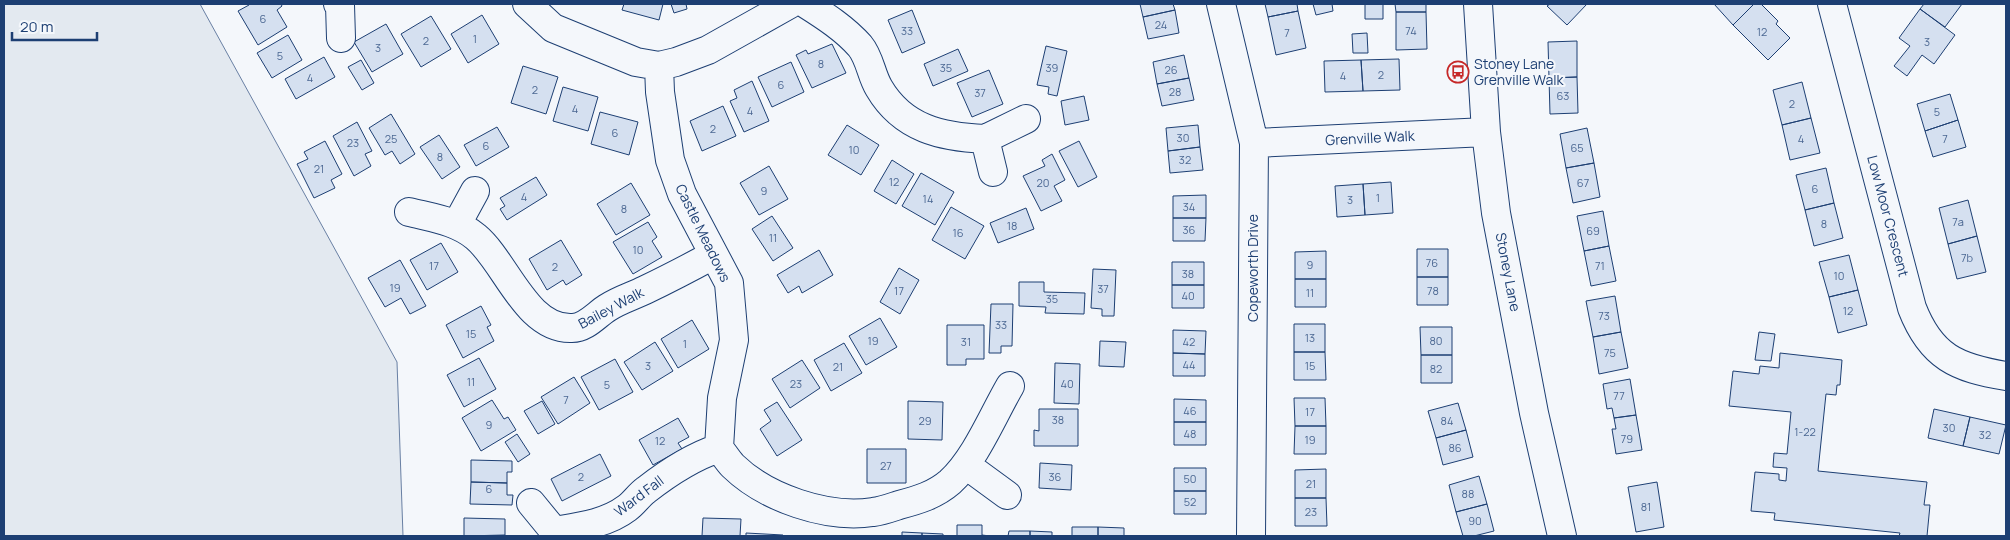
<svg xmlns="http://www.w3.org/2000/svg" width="2010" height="540" font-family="Manrope,sans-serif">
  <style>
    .green { fill: #e3e9f0; stroke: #687fa3 }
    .building { fill: #d5e0f0; stroke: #1d3f73 }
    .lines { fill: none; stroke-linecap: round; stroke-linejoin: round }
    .minor-casing { stroke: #1d3f73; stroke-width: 30 }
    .minor { stroke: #f4f7fb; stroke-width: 28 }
    .labels { text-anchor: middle; stroke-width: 4; stroke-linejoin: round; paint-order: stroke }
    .number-label { font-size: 11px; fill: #4b6792 }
    .poi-label { font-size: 14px; fill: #1d3f73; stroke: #f4f7fb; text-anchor: start }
    .street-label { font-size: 14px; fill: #1d3f73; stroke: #f4f7fb }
  </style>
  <rect width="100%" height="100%" fill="#f4f7fb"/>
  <!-- green -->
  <path class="green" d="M4 4H200L397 362 403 536H4Z"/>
  <!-- building -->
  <path class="building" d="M248 4H281L282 6 277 10 287 27 258 45 238 11 249 5Z
    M624 4H663L659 20 622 10Z
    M671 4H686L687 9 674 13Z
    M1140 4H1173L1175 10 1143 17Z
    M1265 4H1297L1298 11 1268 17Z
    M1313 4H1332L1333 11 1316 15Z
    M1365 4H1383V19H1365Z
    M1395 4H1426V12H1396Z
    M1550 4H1587L1567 25 1547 6Z
    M1714 4H1754L1733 25Z
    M1754 4H1761L1778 21 1776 24 1790 38 1768 60 1733 25Z
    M1924 4H1962L1945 27 1920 9Z
    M1920 9 1955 35 1934 64 1922 55 1907 76 1894 66 1910 46 1899 38Z
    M912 10 925 43 902 53 888 20Z
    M1175 10 1179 33 1148 39 1143 17Z
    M1298 11 1306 48 1276 55 1268 17Z
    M1396 12H1426L1427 49 1396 50Z
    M482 15 499 44 468 63 451 34Z
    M431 16 451 49 421 67 401 34Z
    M386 24 403 54 372 72 354 42Z
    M1367 33 1368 53H1353L1352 34Z
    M288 35 302 60 272 78 257 53Z
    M1577 41V77L1549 78 1548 42Z
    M832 44 846 73 812 88 796 55 806 50 808 54Z
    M1046 46 1067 51 1057 96 1048 94 1049 87 1037 85Z
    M958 49 968 71 933 86 924 64Z
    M1184 55 1189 78 1157 84 1153 62Z
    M324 57 335 77 296 99 285 79Z
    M1399 59 1400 90 1363 91 1361 60Z
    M361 60 374 83 362 90 348 67Z
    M1361 60 1363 91 1325 92 1324 61Z
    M791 62 804 92 772 107 758 77Z
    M523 66 558 77 546 114 511 103Z
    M989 70 1003 104 972 117 957 83Z
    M1577 77 1578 113 1550 114 1549 78Z
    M1189 78 1194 100 1162 106 1157 84Z
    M752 81 769 121 744 132 730 101 737 98 734 90Z
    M1802 82 1811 118 1782 125 1773 90Z
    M563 87 598 97 588 131 553 121Z
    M1950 94 1958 120 1925 131 1917 104Z
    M1084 96 1089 120 1065 125 1061 101Z
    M723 106 736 136 702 151 690 121Z
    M600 112 638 122 629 155 591 144Z
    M391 114 415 154 400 164 392 151 385 155 369 128Z
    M1811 118 1820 153 1790 160 1782 125Z
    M1958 120 1966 147 1933 157 1925 131Z
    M357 122 372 151 365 154 371 166 354 176 333 136Z
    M847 125 879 145 861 175 828 155Z
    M1198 125 1200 147 1168 151 1166 128Z
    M497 127 509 147 476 166 464 145Z
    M1587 128 1594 163 1566 168 1560 134Z
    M439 135 460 167 442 179 420 147Z
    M325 141 342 174 331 180 335 188 314 198 297 164 308 159 304 152Z
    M1079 141 1097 177 1078 187 1059 151Z
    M1200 147 1203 170 1170 173 1168 151Z
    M1052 154 1065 180 1054 186 1062 201 1041 211 1023 176 1045 166 1042 160Z
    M892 160 914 174 896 204 874 191Z
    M1594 163 1600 197 1573 203 1566 168Z
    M769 166 788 199 759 215 740 183Z
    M1826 168 1834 203 1805 210 1796 175Z
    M921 173 954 192 935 225 902 206Z
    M536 177 547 195 507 220 500 209 505 206 500 198Z
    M1391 182 1393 213 1365 215 1363 184Z
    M631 183 650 215 616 235 597 204Z
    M1363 184 1365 215 1337 217 1335 186Z
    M1206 195V218H1173V196Z
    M1968 200 1977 236 1948 244 1939 208Z
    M1834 203 1843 238 1814 246 1805 210Z
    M951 207 984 226 965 259 932 240Z
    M1026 208 1034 229 998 243 990 223Z
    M1603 211 1609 246 1584 251 1577 216Z
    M772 216 793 248 773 261 752 229Z
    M1173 218H1206L1205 241H1173Z
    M648 222 657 237 652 241 662 257 633 274 613 242Z
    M1977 236 1986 272 1957 279 1948 244Z
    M561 240 582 275 566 285 563 280 547 290 529 259Z
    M441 243 458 272 427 290 410 260Z
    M1609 246 1616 281 1591 286 1584 251Z
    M1417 249H1448V277H1417Z
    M819 250 833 275 802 293 799 286 788 293 777 275Z
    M1326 251V279H1295V252Z
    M1849 255 1858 290 1829 297 1819 262Z
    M400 260 426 306 410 314 401 298 385 307 368 278Z
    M1172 262H1204V285H1172Z
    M899 268 919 280 900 314 880 302Z
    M1093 269 1116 270 1114 316H1102V309L1091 308Z
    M1417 277H1448V305H1417Z
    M1295 279H1326V307H1295Z
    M1019 282H1044V292L1085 293 1084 314 1045 313 1046 307 1019 306Z
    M1172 285H1204V308H1172Z
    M1858 290 1867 325 1838 333 1829 297Z
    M1615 296 1621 332 1593 337 1586 301Z
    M991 304H1013L1012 346H1001V353H989Z
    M481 306 491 325 487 327 494 341 463 358 446 325Z
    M880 318 897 347 866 365 849 336Z
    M692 320 709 349 678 368 661 339Z
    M1294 324H1325V352H1294Z
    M947 325H984V359H966V365H947Z
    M1420 327H1452V355H1421Z
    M1173 330 1206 331 1205 354 1173 353Z
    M1621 332 1628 368 1599 374 1593 337Z
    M1759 332 1775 334 1771 361 1755 360Z
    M1100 341 1126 342 1124 367 1099 366Z
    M655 342 673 371 642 390 624 362Z
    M844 343 862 373 831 391 814 360Z
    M1294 352H1325L1326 380H1294Z
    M1173 353 1205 354V376H1173Z
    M1780 353 1842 360 1840 385H1837L1836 395 1826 394 1818 471 1927 482 1924 505H1930L1927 536H1899L1900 533 1774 520 1775 513 1751 511 1755 472 1779 474V480L1786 481 1787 468 1773 467 1774 453 1787 454 1791 412 1729 406 1733 371 1759 374 1760 366 1779 368Z
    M1421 355H1452V383H1421Z
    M479 358 496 389 464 407 447 375Z
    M615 359 633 392 599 410 581 377Z
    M802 360 820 388 790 408 772 379Z
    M1055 363 1080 364 1079 404 1054 403Z
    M574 377 590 403 558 424 541 397Z
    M1630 379 1636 415 1614 418 1612 408 1607 409 1603 384Z
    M1294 398H1325L1326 426H1295Z
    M1174 399 1206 400V422H1174Z
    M492 400 504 419 508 417 516 430 481 451 462 418Z
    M542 401 555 424 538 434 524 411Z
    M908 401 943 402 942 440 908 439Z
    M777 402 802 440 777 456 760 429 771 421 764 410Z
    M1458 403 1466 430 1436 438 1428 411Z
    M1039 409H1078V446H1034V430L1039 431Z
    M1934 409 1970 417 1963 446 1928 438Z
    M1636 415 1642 450 1616 454 1612 429H1616L1614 418Z
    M1970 417 2006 425 1999 454 1963 446Z
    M678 418 689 437 678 443 682 449 653 465 639 440Z
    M1174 422H1206V445H1174Z
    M1295 426H1326V454H1294Z
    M1466 430 1473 457 1443 465 1436 438Z
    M517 434 530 454 518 462 505 442Z
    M867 449H906V483H867Z
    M600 454 611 476 562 501 551 479Z
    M471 460 512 461V472H507V483L471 482Z
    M1040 463 1072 465 1071 490 1039 488Z
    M1174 468H1206V491H1174Z
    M1326 469V498H1295V470Z
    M1479 476 1487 504 1456 512 1449 485Z
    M471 482 507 483V495H513L512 505 470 504Z
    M1657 482 1664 527 1636 532 1628 487Z
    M1174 491H1206V514H1174Z
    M1295 498H1326L1327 526H1295Z
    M1487 504 1494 531 1474 536H1463L1456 512Z
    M464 518 505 519V535L464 536Z
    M703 518 741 519 740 536H702Z
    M957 525H982V535L990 536H957Z
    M1072 527H1098V536H1072Z
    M1098 527 1124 528V536H1098Z
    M1009 531H1030V536H1008Z
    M1030 531 1052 532V536H1030Z
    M902 532 922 533V536H902Z
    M746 533 783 535V536H746Z
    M922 533 943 534V536H922Z"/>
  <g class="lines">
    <!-- minor casing -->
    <g class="minor-casing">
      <path id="minor" d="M338 4 340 5 341 38
        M527 4 553 28 636 62 659 66 676 62 708 50 790 4
        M806 4C825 16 845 29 860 46 870 58 871 75 879 88 903 129 942 137 985 139
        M1221 4 1254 143 1251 536
        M1478 4 1486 132 1496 213 1534 413 1562 536
        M1832 4 1912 308C1931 357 1957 368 2006 376
        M659 66 660 92 670 160 682 194 729 283 734 340 722 398 719 448C724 454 728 461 733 466 766 498 827 519 873 512 882 511 890 508 899 505 918 500 935 495 950 482 976 458 992 417 1010 386
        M1254 143 1486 132
        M993 172 985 139 1026 119
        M409 212C433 218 457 221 476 237 506 262 526 330 572 328 586 328 596 315 607 308 619 300 633 296 645 290 668 279 691 267 713 255
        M457 224 475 191
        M966 465 1007 495
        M531 503 554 531V536
        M554 531C578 527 606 524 627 508 634 503 639 495 646 490 669 472 692 457 719 448"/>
    </g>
    <!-- minor -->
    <use href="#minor" class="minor"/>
  </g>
  <!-- icons -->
  <defs>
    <g id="bus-ring" transform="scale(1.125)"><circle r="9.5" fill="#f4f7fb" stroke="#c62828" stroke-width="1.5"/><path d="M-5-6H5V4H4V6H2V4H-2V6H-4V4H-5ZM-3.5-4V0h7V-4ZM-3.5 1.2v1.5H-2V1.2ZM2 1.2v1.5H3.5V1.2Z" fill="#c62828"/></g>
  </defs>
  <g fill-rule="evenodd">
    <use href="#bus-ring" x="1458" y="72"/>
  </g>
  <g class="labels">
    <!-- number labels -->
    <g class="number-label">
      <text x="263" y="23">6</text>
      <text x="1161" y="29">24</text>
      <text x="907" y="35">33</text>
      <text x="1411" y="35">74</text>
      <text x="1762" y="36">12</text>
      <text x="1287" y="37">7</text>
      <text x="475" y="43">1</text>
      <text x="426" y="45">2</text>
      <text x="1927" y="46">3</text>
      <text x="378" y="52">3</text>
      <text x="280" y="60">5</text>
      <text x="821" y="68">8</text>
      <text x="946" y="72">35</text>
      <text x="1052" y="72">39</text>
      <text x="1171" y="74">26</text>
      <text x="1381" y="79">2</text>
      <text x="1343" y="80">4</text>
      <text x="310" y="82">4</text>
      <text x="781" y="89">6</text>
      <text x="535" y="94">2</text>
      <text x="1175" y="96">28</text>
      <text x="980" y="97">37</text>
      <text x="1563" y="100">63</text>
      <text x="1792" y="108">2</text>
      <text x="575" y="113">4</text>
      <text x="750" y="115">4</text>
      <text x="1937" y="116">5</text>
      <text x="713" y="133">2</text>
      <text x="615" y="137">6</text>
      <text x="1183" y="142">30</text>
      <text x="391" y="143">25</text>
      <text x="1801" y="143">4</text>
      <text x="1945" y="143">7</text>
      <text x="353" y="147">23</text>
      <text x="486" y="150">6</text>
      <text x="1577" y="152">65</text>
      <text x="854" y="154">10</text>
      <text x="440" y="161">8</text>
      <text x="1185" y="164">32</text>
      <text x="319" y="173">21</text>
      <text x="894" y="186">12</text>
      <text x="1043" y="187">20</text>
      <text x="1583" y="187">67</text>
      <text x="1815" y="193">6</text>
      <text x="764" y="195">9</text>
      <text x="524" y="201">4</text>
      <text x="1378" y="202">1</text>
      <text x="928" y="203">14</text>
      <text x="1350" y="204">3</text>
      <text x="1189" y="211">34</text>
      <text x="624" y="213">8</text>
      <text x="1958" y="226">7a</text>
      <text x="1824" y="228">8</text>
      <text x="1012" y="230">18</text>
      <text x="1189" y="234">36</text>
      <text x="1593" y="235">69</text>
      <text x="958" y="237">16</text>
      <text x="773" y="242">11</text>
      <text x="638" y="254">10</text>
      <text x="1967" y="262">7b</text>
      <text x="1432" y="267">76</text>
      <text x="1310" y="269">9</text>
      <text x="434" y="270">17</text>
      <text x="1600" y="270">71</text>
      <text x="555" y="271">2</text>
      <text x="1188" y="278">38</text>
      <text x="1839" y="280">10</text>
      <text x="395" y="292">19</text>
      <text x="1103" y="293">37</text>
      <text x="899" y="295">17</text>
      <text x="1433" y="295">78</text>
      <text x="1310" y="297">11</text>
      <text x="1188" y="300">40</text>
      <text x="1052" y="303">35</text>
      <text x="1848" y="315">12</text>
      <text x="1604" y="320">73</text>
      <text x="1001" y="329">33</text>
      <text x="471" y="338">15</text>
      <text x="1310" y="342">13</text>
      <text x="873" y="345">19</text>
      <text x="1436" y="345">80</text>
      <text x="966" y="346">31</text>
      <text x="1189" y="346">42</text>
      <text x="685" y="348">1</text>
      <text x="1610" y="357">75</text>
      <text x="1189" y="369">44</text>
      <text x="648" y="370">3</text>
      <text x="1310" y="370">15</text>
      <text x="838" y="371">21</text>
      <text x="1436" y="373">82</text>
      <text x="471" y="386">11</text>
      <text x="796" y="388">23</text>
      <text x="1067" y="388">40</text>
      <text x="607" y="389">5</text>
      <text x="1619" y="400">77</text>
      <text x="566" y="404">7</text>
      <text x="1190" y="415">46</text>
      <text x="1310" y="416">17</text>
      <text x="1058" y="424">38</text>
      <text x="925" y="425">29</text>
      <text x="1447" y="425">84</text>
      <text x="489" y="429">9</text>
      <text x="1949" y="432">30</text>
      <text x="1805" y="436">1-22</text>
      <text x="1190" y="438">48</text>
      <text x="1985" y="439">32</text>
      <text x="1627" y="443">79</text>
      <text x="1310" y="444">19</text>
      <text x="660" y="445">12</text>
      <text x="1455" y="452">86</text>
      <text x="886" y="470">27</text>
      <text x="581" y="481">2</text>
      <text x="1055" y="481">36</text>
      <text x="1190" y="483">50</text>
      <text x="1311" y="488">21</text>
      <text x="489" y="493">6</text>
      <text x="1468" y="498">88</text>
      <text x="1190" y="506">52</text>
      <text x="1646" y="511">81</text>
      <text x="1311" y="516">23</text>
      <text x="1475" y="525">90</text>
    </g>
    <!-- poi labels -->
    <g class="poi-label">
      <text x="1474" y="69">Stoney Lane<tspan x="1474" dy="16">Grenville Walk</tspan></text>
    </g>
    <!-- street labels -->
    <g class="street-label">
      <text transform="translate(1370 138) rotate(-3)" y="5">Grenville Walk</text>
      <text transform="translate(1888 216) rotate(75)" y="5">Low Moor Crescent</text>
      <text transform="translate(703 233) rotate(64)" y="5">Castle Meadows</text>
      <text transform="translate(1253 268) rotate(-90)" y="5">Copeworth Drive</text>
      <text transform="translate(1508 272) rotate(79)" y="5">Stoney Lane</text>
      <text transform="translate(611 308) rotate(-28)" y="5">Bailey Walk</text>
      <text transform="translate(639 496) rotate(-37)" y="5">Ward Fall</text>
    </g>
  </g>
  <!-- border -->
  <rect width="2010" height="540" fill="none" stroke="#1d3f73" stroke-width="10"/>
  <!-- scale -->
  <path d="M12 32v8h85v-8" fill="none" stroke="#1d3f73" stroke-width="2.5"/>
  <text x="20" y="32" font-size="15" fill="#1d3f73" stroke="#f4f7fb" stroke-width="4" paint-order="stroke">20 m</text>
</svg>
